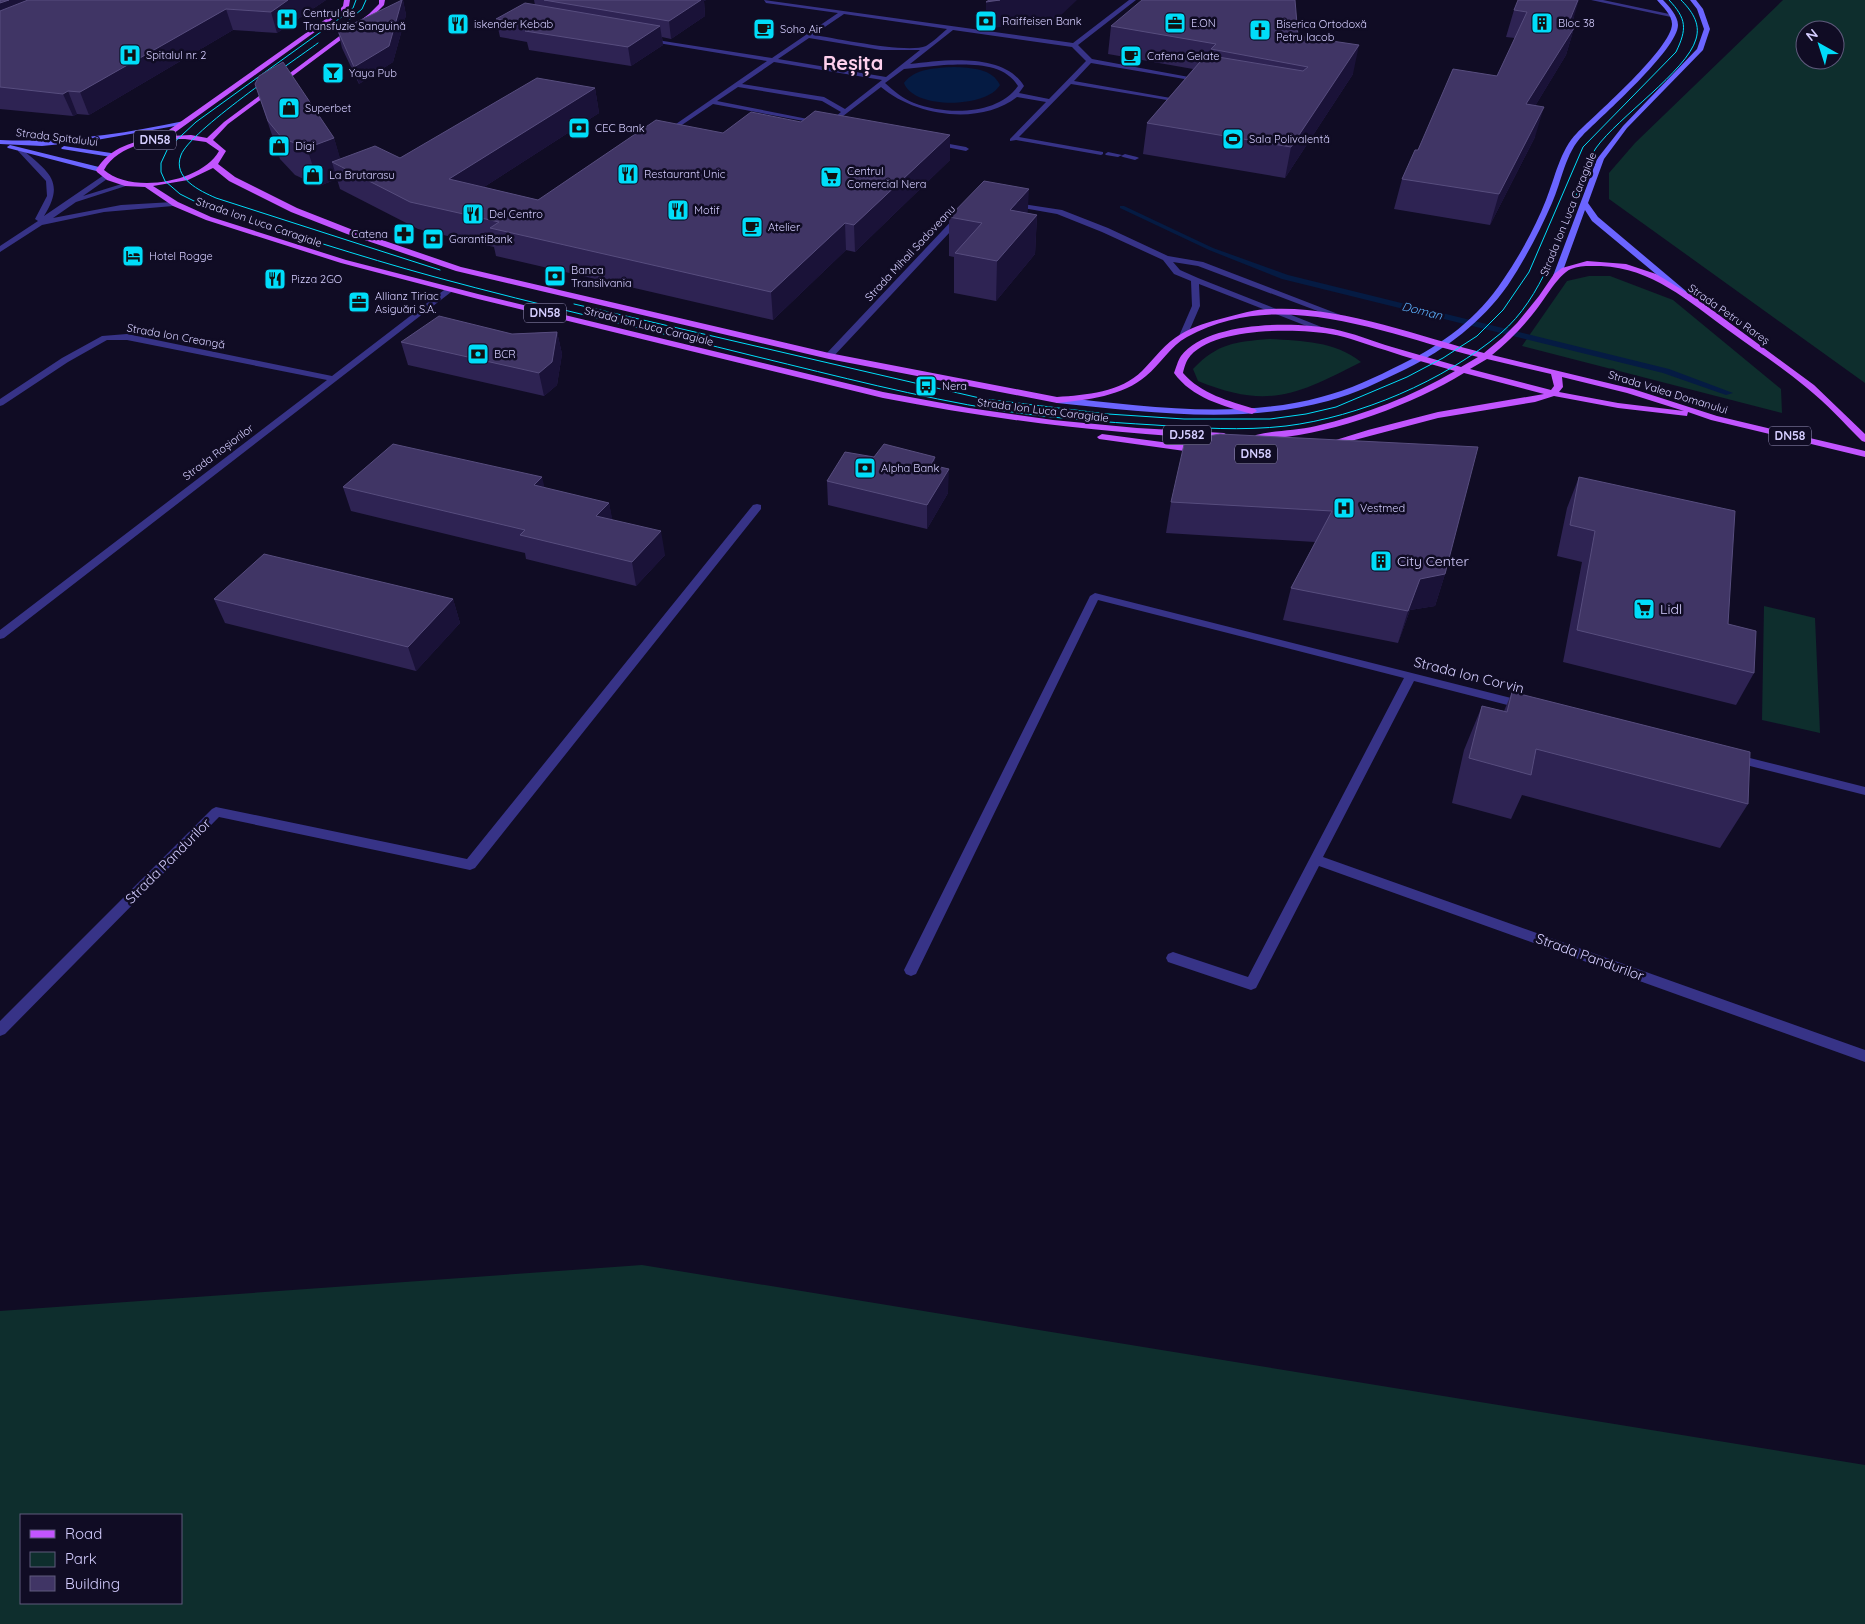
<svg xmlns="http://www.w3.org/2000/svg" width="1865" height="1624" font-family="Quicksand,sans-serif">
  <style>
    .green { fill: #0e2e2d; fill-rule: evenodd }
    .water { fill: #051b43 }
    .lines { fill: none; stroke-linecap: round; stroke-linejoin: round }
    .stream { fill: #051b43; fill-rule: evenodd }
    .street { fill: #373387; fill-rule: evenodd }
    .secondary { fill: #6b65ff; fill-rule: evenodd }
    .primary { fill: #c255ff; fill-rule: evenodd }
    .tram { stroke: #00ddf9; stroke-width: 1 }
    .wall { fill: #2e2353 }
    .shaded-wall { fill: #1a1238 }
    .building { fill: #403565; stroke: #574d7e }
    .labels { text-anchor: middle; stroke-width: 5; stroke-linejoin: round; paint-order: stroke }
    .far-poi-label { font-size: 11px; fill: #d5ceff; stroke: #100c24; text-anchor: start }
    .far-street-label { font-size: 11px; fill: #d5ceff; stroke: #100c24 }
    .shield { fill: #100c24; stroke: #9a94bd; stroke-width: 1 }
    .shield-label { font-size: 12px; font-weight: bold; fill: #d5ceff }
    .far-water-label { font-size: 12px; font-style: italic; fill: #5cb2ff; stroke: #100c24 }
    .poi-label { font-size: 14px; fill: #d5ceff; stroke: #100c24; text-anchor: start }
    .street-label { font-size: 14px; fill: #d5ceff; stroke: #100c24 }
    .far-town-label { font-size: 20px; font-weight: bold; fill: #ffd0ed; stroke: #100c24 }
  </style>
  <rect width="100%" height="100%" fill="#100c24"/>
  <!-- green -->
  <path class="green" d="M1783 0H1865V383L1609 199V173L1635 143ZM1805 30H1835V60H1805Z
    M1589 276H1610L1673 300 1781 389 1782 413 1522 346 1567 281Z
    M1269 339C1302 341 1334 341 1361 362 1298 394 1269 410 1198 381L1193 369C1218 343 1235 342 1269 339Z
    M1764 606 1815 618 1820 733 1762 720Z
    M642 1265 1865 1465V1624H0V1311ZM21 1515H181V1603H21Z"/>
  <!-- water -->
  <path class="water" d="M954 67C971 68 992 68 1000 85 987 108 914 110 904 83 915 68 937 68 954 67Z"/>
  <g class="lines">
    <!-- stream -->
    <path class="stream" d="M1120 206H1124L1213 248 1288 275 1669 369 1733 393 1726 395 1663 373 1282 279 1209 250 1120 208Z"/>
    <!-- street -->
    <path class="street" d="M764 0 1073 43 1129 0H1136L1078 45 1092 59 1205 80 1202 82 1091 63 1074 81 1182 100 1179 102 1071 84 1019 137 1103 152V154L1101 155 1016 140 1010 141V139L1046 102 1017 97C980 126 915 116 881 87L830 126 827 124 828 123 841 112 822 101 738 87 717 101 823 122 820 124 713 104 667 135H663V133L767 61 646 41 644 38 772 58 838 13 766 3ZM844 14 947 29C941 34 933 42 926 46 907 54 836 38 813 35ZM953 30 1072 47 1086 61 1049 99 1019 93 1024 86C1004 52 943 60 910 64ZM809 38 881 50H920L886 77 778 59ZM774 62 882 80 845 109 824 97 742 84ZM944 65C968 64 1004 62 1018 86 997 116 945 115 914 103 903 99 894 91 885 83L904 69Z
      M1591 0H1603L1674 15 1671 17Z
      M933 141 966 147 969 149 966 151 931 144V142Z
      M18 149H22C48 172 66 181 44 216L104 175H107V179L83 196 128 182 132 184 76 202 53 218 121 205 173 202 177 204 173 206 104 212 42 225 0 252V246L38 221 35 219 47 196 46 181 18 151Z
      M1108 152 1122 155 1118 157 1106 155 1105 154Z
      M1125 154 1137 157 1139 158 1135 160 1123 157 1121 156Z
      M1009 202 1062 210 1108 228 1168 256 1203 262 1351 319 1344 321 1198 266 1173 262 1180 270 1198 278 1329 330 1322 332 1199 284 1200 306 1187 336 1180 338 1179 336 1192 306 1191 281 1174 274 1163 260 1102 232 1057 214 1012 206H1009Z
      M958 214 965 216 832 358H826V354Z
      M448 287 455 289 4 638 0 639V630L327 380 127 340H107L68 362 3 405 0 406V399L62 358 102 336 127 334 332 376Z
      M757 504 761 505V509L475 868 470 870 219 817 5 1034 0 1036V1021L212 809 216 807 467 859 753 505Z
      M1095 593 1527 702 1529 705 1523 709 1414 681 1323 857 1865 1050V1062L1319 866 1256 988 1251 990 1168 962 1166 958 1168 954 1173 952 1248 977 1404 678 1098 600 916 974 911 976 906 974 904 970 1090 596Z
      M1734 754 1865 787V795L1730 761 1728 758 1730 755Z"/>
    <!-- secondary -->
    <path class="secondary" d="M1657 0H1663C1669 6 1678 16 1678 25 1678 49 1602 116 1583 135 1565 153 1562 181 1552 203 1540 231 1525 259 1508 285 1482 322 1446 349 1406 369 1381 381 1355 394 1328 401 1240 425 1146 412 1057 403L1052 400 1057 397C1143 406 1236 420 1321 397 1349 390 1376 377 1402 364 1442 345 1478 318 1503 280 1520 255 1535 228 1546 200 1555 178 1560 150 1577 133 1596 114 1672 48 1672 24 1672 15 1663 7 1657 0Z
      M1690 0H1696L1703 9 1710 29 1703 50 1627 128 1604 159 1588 203 1598 217 1693 297 1686 299 1592 221 1585 210 1561 276 1554 278 1553 276 1597 159 1623 126 1697 49 1704 29 1697 9Z
      M184 121 187 123 186 124 91 141 42 146 0 144V140C62 143 123 134 184 121Z
      M10 145 103 168 104 170 100 172 8 148 7 147Z
      M64 146 111 153 115 155 111 157 62 149 61 148Z"/>
    <!-- primary -->
    <path class="primary" d="M344 0H350L349 6 344 11 170 136 191 135 207 138 224 122 369 14 379 4V0H385L384 5 373 16 228 124 213 140 226 151 218 164 235 177 297 208 353 230 461 267 829 353 1057 397C1086 395 1121 392 1142 371 1155 358 1165 343 1181 334 1194 326 1209 322 1224 318 1239 314 1255 309 1272 309 1342 306 1416 336 1484 353L1502 338 1517 323 1539 296 1554 274 1562 268 1587 261 1626 264 1656 274 1696 298 1814 385 1865 434V442L1862 441C1844 423 1827 404 1807 388 1782 367 1754 349 1728 330 1688 301 1652 268 1601 266 1592 266 1580 265 1571 269 1557 275 1543 303 1532 315 1520 330 1507 343 1492 355L1633 389 1717 416 1865 451V457L1711 420 1688 412 1687 416 1618 408 1554 396 1535 402 1438 418 1328 447 1323 444 1368 430 1438 412 1544 394 1464 373C1414 404 1335 433 1276 438 1269 439 1260 442 1254 437L1256 435C1276 430 1296 431 1316 426 1364 415 1413 396 1455 371 1432 364 1408 358 1385 350 1367 345 1349 337 1330 334 1297 328 1209 327 1188 359 1186 362 1184 368 1183 373 1201 394 1229 401 1255 409L1257 411 1252 414C1223 406 1192 398 1174 373 1176 368 1178 360 1181 356 1207 321 1295 321 1333 329 1353 333 1372 341 1392 347 1415 354 1438 360 1461 367L1478 357C1385 334 1280 286 1187 337 1170 346 1161 364 1146 376 1123 396 1087 400 1057 403L829 359 456 271 347 234 291 212 229 181 213 168 188 180 153 186 178 202 211 217 346 260 478 294 883 392 969 408 1053 420 1137 428 1224 433 1229 436 1224 439C1109 434 996 420 883 398L478 299 341 263 206 220 173 206 145 187 125 186 107 180 97 172 96 170C110 147 134 141 159 137L340 9 343 6ZM185 139 206 142 219 151C201 183 131 194 104 170 118 144 157 139 185 139ZM1487 359 1551 374 1554 386 1551 390 1470 369ZM1562 377 1627 393 1684 411 1618 403 1559 392 1563 387Z
      M1102 434 1199 447 1204 450 1199 453 1099 439 1097 437Z"/>
    <!-- tram -->
    <path class="tram" d="M356 0 353 8 347 13 196 122 168 148 161 163V172L165 181 180 194 208 208C283 231 358 256 435 277 542 306 650 330 758 357 837 376 917 397 998 410 1050 418 1102 422 1155 425 1198 428 1242 431 1286 426 1359 417 1444 381 1501 333 1543 297 1559 238 1579 188 1584 175 1588 160 1596 148 1618 117 1687 71 1696 39 1701 23 1691 10 1681 0
      M350 19 362 9 366 0
      M318 43C292 62 190 131 181 155 172 178 200 191 216 198L440 270
      M574 304 984 399 1108 414 1184 419H1270L1306 414 1336 407 1407 377 1443 358 1477 336 1503 310 1529 272 1583 147 1676 52C1687 29 1687 19 1669 0"/>
  </g>
  <!-- wall -->
  <path class="wall" d="M0 0H326L277 33 233 30 89 115 77 114 73 116 0 109Z
    M403 0 406 15 393 62 359 84 342 48 338 31Z
    M534 0H706L704 1 705 16 671 39 662 37 663 45 631 66 529 50 527 42 500 37 496 19 535 5Z
    M1514 10 1574 17 1570 27 1574 28 1566 55 1535 106V137L1490 225 1394 209 1402 179 1418 150 1497 76 1515 38 1506 37Z
    M1111 26 1298 36 1353 74 1285 178 1143 154 1147 123 1193 69 1108 54Z
    M255 84 334 138 340 159 400 158 595 88 599 113 484 187 538 200 723 133 950 160 855 252 846 250 773 320 496 256 494 247 418 229 340 189 337 179 319 186 295 175 280 159Z
    M1028 213 1037 215 1035 254 996 301 954 293V257L949 256V217Z
    M557 332 562 354 557 385 544 396 408 365 401 342 512 334Z
    M1220 434 1445 574 1435 606 1410 610 1398 643 1283 620 1291 588 1315 542 1166 533 1171 502Z
    M874 457 935 466 948 493 927 529 828 505 827 481Z
    M1579 477 1728 624 1754 673 1736 705 1563 662 1582 562 1557 556 1567 508Z
    M343 487 545 488 609 503 612 520 665 555 636 586 526 559 525 553 351 511Z
    M214 599H453L460 623 416 671 225 623Z
    M1512 692 1748 804 1720 848 1522 795 1511 819 1452 803 1464 750 1482 706 1504 711Z"/>
  <!-- shaded-wall -->
  <path class="shaded-wall" d="M9 0H73L0 28V3Z
    M288 0H326L277 33 271 12Z
    M403 0 406 15 393 62 359 84 354 67Z
    M684 0H706L704 1 705 16 671 39 669 21Z
    M1000 0H1077L1057 19 986 29V2Z
    M1578 0H1579L1574 17 1560 50 1574 28 1566 55 1518 134 1526 104 1567 27Z
    M226 9 233 30 89 115 80 92Z
    M660 26 663 45 631 66 628 47Z
    M1359 45 1353 74 1285 178 1291 147Z
    M595 88 599 113 456 205 449 179Z
    M68 91 77 114 73 116 63 94Z
    M1544 107 1535 137 1490 225 1499 194Z
    M950 135V160L855 252 854 225Z
    M334 138 343 168 332 162 337 179 319 186 307 148Z
    M1029 189 1027 226 1037 215 1035 254 996 301 997 261 1010 210Z
    M845 223 846 250 773 320 771 292Z
    M557 332 562 354 557 385 544 396 539 373Z
    M935 457V480L931 465Z
    M949 469 948 493 927 529V505Z
    M542 477 548 501 534 485Z
    M609 503 614 527 596 516Z
    M661 531 665 555 636 586 632 562Z
    M1445 574 1435 606 1410 610 1398 643 1408 611 1420 579Z
    M453 599 460 623 416 671 408 647Z"/>
  <!-- building -->
  <path class="building" d="M0 0H9L0 3Z
    M28 0H288L271 12 226 9 80 92 68 91 63 94 0 87V11Z
    M402 0 389 46 354 67 338 31Z
    M544 0H701L669 21Z
    M989 0H1000L986 2Z
    M1142 0H1295L1298 36 1359 45 1291 147 1147 123 1206 55 1303 71 1308 67 1211 49 1216 44 1111 26Z
    M1518 0H1578L1567 27 1574 28 1526 104 1544 107 1499 194 1402 179 1415 150H1418L1453 69 1497 76 1527 12 1514 10Z
    M525 3 660 26 628 47 525 31 536 25 496 19Z
    M283 62 334 138 307 148 282 138 268 121 255 84 259 76Z
    M537 78 595 88 449 179 538 200 656 120 723 133 751 112 801 122 815 111 950 135 854 225 845 223 771 292 490 228 499 222 410 202 332 162 375 146 400 158Z
    M984 181 1029 189 1010 210 1037 215 997 261 955 253 982 223 949 217Z
    M439 316 512 334 557 332 552 362 539 373 401 342Z
    M1220 434 1478 447 1445 574 1420 579 1408 611 1291 588 1332 511 1171 502 1185 440Z
    M393 444 542 477 534 485 609 503 596 516 661 531 632 562 520 535 525 530 343 487Z
    M884 444 935 457 931 465 949 469 927 505 827 481 845 452 874 457Z
    M1579 477 1735 511 1728 624 1756 631 1754 673 1577 630 1595 531 1570 525Z
    M264 554 453 599 408 647 214 599Z
    M1512 692 1750 752 1748 804 1536 749 1531 775 1469 758 1482 706 1507 712Z"/>
  <!-- icons -->
  <defs>
    <g id="hospital-square" transform="scale(1.125)"><rect x="-9" y="-9" width="18" height="18" rx="4" fill="#00ddf9" stroke="#100c24"/><path d="M-5-5h3v3.5h4V-5h3V5h-3V1.5h-4V5h-3Z" fill="#111"/></g>
    <g id="bank-square" transform="scale(1.125)"><rect x="-9" y="-9" width="18" height="18" rx="4" fill="#00ddf9" stroke="#100c24"/><path d="M-6-4H6V4H-6ZM0-2.3a2.3 2.3 0 1 0 0 4.6a2.3 2.3 0 1 0 0-4.6Z" fill="#111"/></g>
    <g id="office-square" transform="scale(1.125)"><rect x="-9" y="-9" width="18" height="18" rx="4" fill="#00ddf9" stroke="#100c24"/><path d="M-6-3h4V-5.5h4V-3h4V5H-6ZM-1-4.5V-3h2v-1.5ZM-6 0V1H6V0Z" fill="#111"/></g>
    <g id="building-square" transform="scale(1.125)"><rect x="-9" y="-9" width="18" height="18" rx="4" fill="#00ddf9" stroke="#100c24"/><path d="M-4-6H4V6H1V3H-1V6H-4ZM-2.5-4.3h1.7v1.8h-1.7ZM.8-4.3h1.7v1.8H.8ZM-2.5-1h1.7V.8h-1.7ZM.8-1h1.7V.8H.8Z" fill="#111"/></g>
    <g id="restaurant-square" transform="scale(1.125)"><rect x="-9" y="-9" width="18" height="18" rx="4" fill="#00ddf9" stroke="#100c24"/><path d="M-5-6h1v4h1v-4h1v4h1v-4h1v5L-1.5 .5V6h-2V.5L-5-1ZM5-6V6H3V1.5H1.5Q1.5-4 5-6Z" fill="#111"/></g>
    <g id="cafe-square" transform="scale(1.125)"><rect x="-9" y="-9" width="18" height="18" rx="4" fill="#00ddf9" stroke="#100c24"/><path d="M-5.5-4.5H6V0H3Q3 3.5 0 3.5H-2.5Q-5.5 3.5-5.5 0ZM3-3.2v2h1.7v-2ZM-6 4.5H4V6H-6Z" fill="#111"/></g>
    <g id="church-square" transform="scale(1.125)"><rect x="-9" y="-9" width="18" height="18" rx="4" fill="#00ddf9" stroke="#100c24"/><path d="M-1.2-6h2.4v3.5h3.3v2.4h-3.3V6h-2.4V-.1h-3.3v-2.4h3.3Z" fill="#111"/></g>
    <g id="bar-square" transform="scale(1.125)"><rect x="-9" y="-9" width="18" height="18" rx="4" fill="#00ddf9" stroke="#100c24"/><path d="M-6-5H6L.8 .8V4.5H3.5V6h-7V4.5H-.8V.8Z" fill="#111"/></g>
    <g id="shop-square" transform="scale(1.125)"><rect x="-9" y="-9" width="18" height="18" rx="4" fill="#00ddf9" stroke="#100c24"/><path d="M-5-2.5h2.3a2.7 3.5 0 0 1 5.4 0H5L5.5 6h-11ZM-1.5-2.5h3a1.5 2.3 0 0 0-3 0Z" fill="#111"/></g>
    <g id="stadium-square" transform="scale(1.125)"><rect x="-9" y="-9" width="18" height="18" rx="4" fill="#00ddf9" stroke="#100c24"/><path d="M0-5a6.5 5 0 1 0 0 10a6.5 5 0 1 0 0-10ZM-3.5-1.8h7v3.6h-7Z" fill="#111"/></g>
    <g id="supermarket-square" transform="scale(1.125)"><rect x="-9" y="-9" width="18" height="18" rx="4" fill="#00ddf9" stroke="#100c24"/><path d="M-6-5.5h2.5l.6 2H6L4.5 2H-2.5L-4.4-4H-6ZM-1.5 3.2a1.3 1.3 0 1 0 .1 0ZM3 3.2a1.3 1.3 0 1 0 .1 0Z" fill="#111"/></g>
    <g id="pharmacy-square" transform="scale(1.125)"><rect x="-9" y="-9" width="18" height="18" rx="4" fill="#00ddf9" stroke="#100c24"/><path d="M-2-6h4v4h4v4h-4v4h-4v-4h-4v-4h4Z" fill="#111"/></g>
    <g id="hotel-square" transform="scale(1.125)"><rect x="-9" y="-9" width="18" height="18" rx="4" fill="#00ddf9" stroke="#100c24"/><path d="M-6-4.5h1.5V1H6V5H4.5V3h-9V5H-6ZM-4 0a1.8 1.8 0 1 1 3.6 0ZM.5 0V-2.5h3Q6-2.5 6 0Z" fill="#111"/></g>
    <g id="bus-square" transform="scale(1.125)"><rect x="-9" y="-9" width="18" height="18" rx="4" fill="#00ddf9" stroke="#100c24"/><path d="M-5-6H5V4H4V6H2V4H-2V6H-4V4H-5ZM-3.5-4V0h7V-4ZM-3.5 1.2v1.5H-2V1.2ZM2 1.2v1.5H3.5V1.2Z" fill="#111"/></g>
  </defs>
  <g fill-rule="evenodd">
    <use href="#hospital-square" x="287" y="19"/>
    <use href="#bank-square" x="986" y="21"/>
    <use href="#office-square" x="1175" y="23"/>
    <use href="#building-square" x="1542" y="23"/>
    <use href="#restaurant-square" x="458" y="24"/>
    <use href="#cafe-square" x="764" y="29"/>
    <use href="#church-square" x="1260" y="30"/>
    <use href="#hospital-square" x="130" y="55"/>
    <use href="#cafe-square" x="1131" y="56"/>
    <use href="#bar-square" x="333" y="73"/>
    <use href="#shop-square" x="289" y="108"/>
    <use href="#bank-square" x="579" y="128"/>
    <use href="#stadium-square" x="1233" y="139"/>
    <use href="#shop-square" x="279" y="146"/>
    <use href="#restaurant-square" x="628" y="174"/>
    <use href="#shop-square" x="313" y="175"/>
    <use href="#supermarket-square" x="831" y="177"/>
    <use href="#restaurant-square" x="678" y="210"/>
    <use href="#restaurant-square" x="473" y="214"/>
    <use href="#cafe-square" x="752" y="227"/>
    <use href="#pharmacy-square" x="404" y="234"/>
    <use href="#bank-square" x="433" y="239"/>
    <use href="#hotel-square" x="133" y="256"/>
    <use href="#bank-square" x="555" y="276"/>
    <use href="#restaurant-square" x="275" y="279"/>
    <use href="#office-square" x="359" y="302"/>
    <use href="#bank-square" x="478" y="354"/>
    <use href="#bus-square" x="926" y="386"/>
    <use href="#bank-square" x="865" y="468"/>
    <use href="#hospital-square" x="1344" y="508"/>
    <use href="#building-square" x="1381" y="561"/>
    <use href="#supermarket-square" x="1644" y="609"/>
  </g>
  <g class="labels">
    <!-- far-poi labels -->
    <g class="far-poi-label">
      <text x="303" y="17">Centrul de<tspan x="303" dy="13">Transfuzie Sanguină</tspan></text>
      <text x="1002" y="25">Raiffeisen Bank</text>
      <text x="1191" y="27">E.ON</text>
      <text x="1558" y="27">Bloc 38</text>
      <text x="474" y="28">iskender Kebab</text>
      <text x="1276" y="28">Biserica Ortodoxă<tspan x="1276" dy="13">Petru Iacob</tspan></text>
      <text x="780" y="33">Soho Air</text>
      <text x="146" y="59">Spitalul nr. 2</text>
      <text x="1147" y="60">Cafena Gelate</text>
      <text x="349" y="77">Yaya Pub</text>
      <text x="305" y="112">Superbet</text>
      <text x="595" y="132">CEC Bank</text>
      <text x="1249" y="143">Sala Polivalentă</text>
      <text x="295" y="150">Digi</text>
      <text x="847" y="175">Centrul<tspan x="847" dy="13">Comercial Nera</tspan></text>
      <text x="644" y="178">Restaurant Unic</text>
      <text x="329" y="179">La Brutarasu</text>
      <text x="694" y="214">Motif</text>
      <text x="489" y="218">Del Centro</text>
      <text x="768" y="231">Atelier</text>
      <text x="388" y="238" text-anchor="end">Catena</text>
      <text x="449" y="243">GarantiBank</text>
      <text x="149" y="260">Hotel Rogge</text>
      <text x="571" y="274">Banca<tspan x="571" dy="13">Transilvania</tspan></text>
      <text x="291" y="283">Pizza 2GO</text>
      <text x="375" y="300">Allianz Tiriac<tspan x="375" dy="13">Asiguări S.A.</tspan></text>
      <text x="494" y="358">BCR</text>
      <text x="942" y="390">Nera</text>
      <text x="881" y="472">Alpha Bank</text>
      <text x="1360" y="512">Vestmed</text>
    </g>
    <!-- far-street labels -->
    <g class="far-street-label">
      <text transform="translate(57 137) rotate(7)" y="4">Strada Spitalului</text>
      <text transform="translate(1568 214) rotate(-68)" y="4">Strada Ion Luca Caragiale</text>
      <text transform="translate(259 222) rotate(19)" y="4">Strada Ion Luca Caragiale</text>
      <text transform="translate(910 253) rotate(-47)" y="4">Strada Mihail Sadoveanu</text>
      <text transform="translate(1729 314) rotate(35)" y="4">Strada Petru Rareș</text>
      <text transform="translate(649 326) rotate(14)" y="4">Strada Ion Luca Caragiale</text>
      <text transform="translate(176 336) rotate(10)" y="4">Strada Ion Creangă</text>
      <text transform="translate(1668 392) rotate(17)" y="4">Strada Valea Domanului</text>
      <text transform="translate(1043 410) rotate(7)" y="4">Strada Ion Luca Caragiale</text>
      <text transform="translate(218 452) rotate(-37)" y="4">Strada Roșiorilor</text>
    </g>
    <!-- shield labels -->
    <g class="shield">
      <rect x="134" y="130.5" width="42" height="19" rx="4"/>
      <rect x="524" y="303.5" width="42" height="19" rx="4"/>
      <rect x="1163" y="425.5" width="48" height="19" rx="4"/>
      <rect x="1769" y="426.5" width="42" height="19" rx="4"/>
      <rect x="1235" y="444.5" width="42" height="19" rx="4"/>
    </g>
    <g class="shield-label">
      <text x="155" y="144">DN58</text>
      <text x="545" y="317">DN58</text>
      <text x="1187" y="439">DJ582</text>
      <text x="1790" y="440">DN58</text>
      <text x="1256" y="458">DN58</text>
    </g>
    <!-- far-water labels -->
    <g class="far-water-label">
      <text transform="translate(1422 311) rotate(14)" y="4">Doman</text>
    </g>
    <!-- poi labels -->
    <g class="poi-label">
      <text x="1397" y="566">City Center</text>
      <text x="1660" y="614">Lidl</text>
    </g>
    <!-- street labels -->
    <g class="street-label">
      <text transform="translate(1469 675) rotate(14)" y="5">Strada Ion Corvin</text>
      <text transform="translate(168 861) rotate(-45)" y="5">Strada Pandurilor</text>
      <text transform="translate(1590 957) rotate(20)" y="5">Strada Pandurilor</text>
    </g>
    <!-- far-town labels -->
    <g class="far-town-label">
      <text x="853" y="70">Reșița</text>
    </g>
  </g>
  <!-- legend -->
  <rect x="20" y="1514" width="162" height="90" fill="#100c24" stroke="#5f5a7c"/>
  <rect x="30" y="1530" width="25" height="8" fill="#c255ff" stroke="#5f5a7c"/>
  <text x="65" y="1539" font-size="15" fill="#d5ceff">Road</text>
  <rect x="30" y="1552" width="25" height="15" fill="#0e2e2d" stroke="#5f5a7c"/>
  <text x="65" y="1564" font-size="15" fill="#d5ceff">Park</text>
  <rect x="30" y="1576" width="25" height="15" fill="#403565" stroke="#5f5a7c"/>
  <text x="65" y="1589" font-size="15" fill="#d5ceff">Building</text>
  <!-- north arrow -->
  <g transform="translate(1820 45) rotate(321)"><circle r="24" fill="#100c24" stroke="#5f5a7c"/>
  <path d="M0-4L9 19L0 12L-9 19Z" fill="#00ddf9"/>
  <text y="-8" font-size="14" font-weight="bold" text-anchor="middle" fill="#d5ceff">N</text>
  </g>
</svg>
